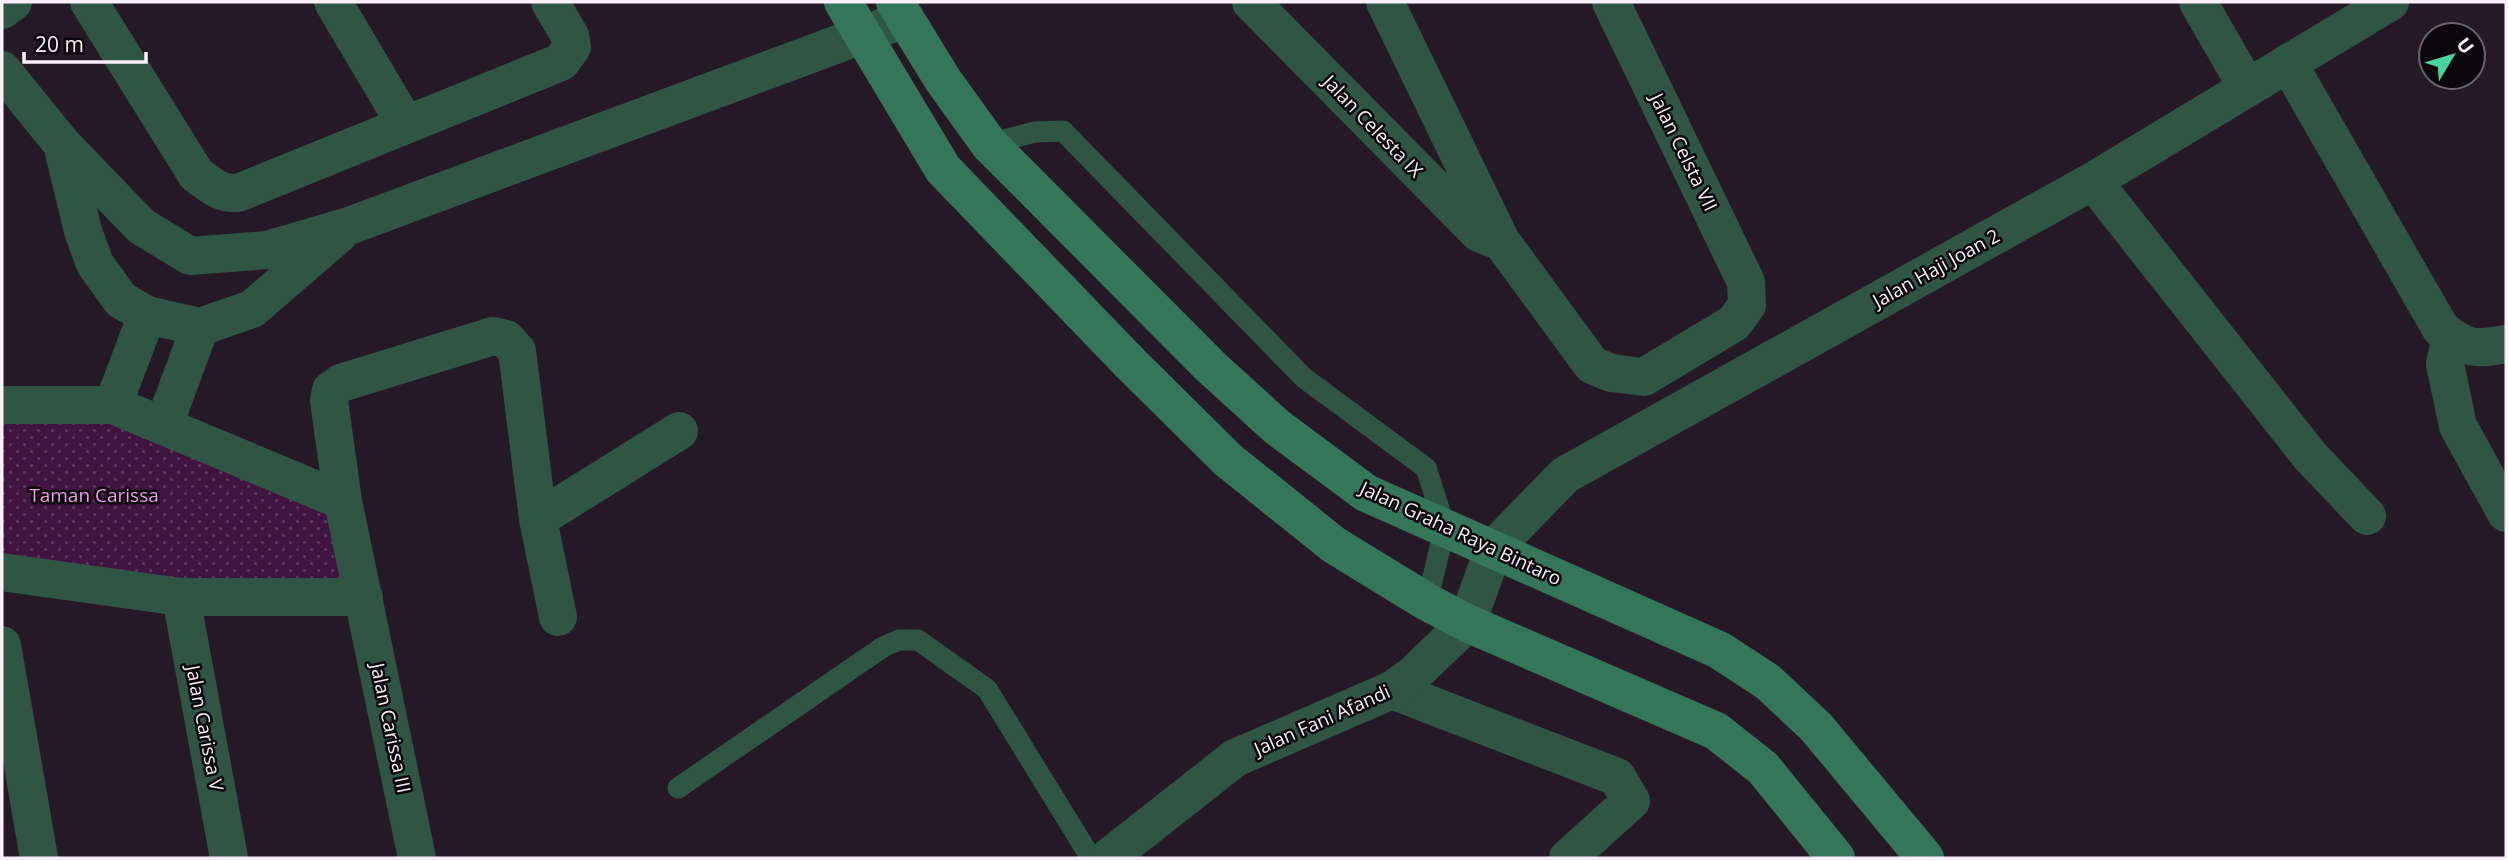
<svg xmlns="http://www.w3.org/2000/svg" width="2508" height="860" font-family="'Open Sans',sans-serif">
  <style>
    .grass { fill: url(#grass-dots) }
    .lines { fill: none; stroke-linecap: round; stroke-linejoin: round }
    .service { stroke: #2f5645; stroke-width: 21 }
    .minor { stroke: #2f5645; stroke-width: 38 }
    .tertiary { stroke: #2f5645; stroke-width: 38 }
    .secondary { stroke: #34765a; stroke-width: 38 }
    .labels { text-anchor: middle; stroke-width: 5; stroke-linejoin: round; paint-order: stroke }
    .street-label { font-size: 19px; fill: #f9f0f9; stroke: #0b060b }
    .park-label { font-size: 19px; fill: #f19af0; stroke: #0b060b }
  </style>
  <defs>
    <pattern id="grass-dots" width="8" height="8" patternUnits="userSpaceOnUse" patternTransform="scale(1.75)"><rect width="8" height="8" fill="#401441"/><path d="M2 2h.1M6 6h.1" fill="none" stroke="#5c365d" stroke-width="1.8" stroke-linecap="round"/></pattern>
  </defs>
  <rect width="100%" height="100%" fill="#261926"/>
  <!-- grass -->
  <path class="grass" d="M2 405H113L343 501 364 597 2 572Z"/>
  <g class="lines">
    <!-- service -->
    <path class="service" d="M989 144 1035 132 1063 131 1304 378 1426 468 1445 527 1427 602
      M678 788 883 647 899 640H918L987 689 1091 858"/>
    <!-- minor -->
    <path class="minor" d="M89 2 196 174C210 185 220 194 238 193L561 62 572 47 570 36 550 2
      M333 2 406 125
      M1251 2 1479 233 1497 240
      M1385 2 1501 241 1592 365 1611 373 1644 377 1734 323 1747 305 1746 282 1611 2
      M2198 2 2247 87
      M2 10 13 2
      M2288 63 2441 329C2466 349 2475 350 2506 344
      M2 70 62 144 141 226 190 256 267 250 349 226 905 19
      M62 144 83 231 95 264 121 300 147 315 200 327 252 309 339 234
      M2093 181 2310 456 2367 516
      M2451 337 2445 364 2458 426 2506 513
      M2 405H113L343 501
      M113 405 147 315
      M164 425 200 327
      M538 519 679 431
      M1494 548 1565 475 2093 181 2390 2
      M2 572 181 597H364
      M181 597 229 858
      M2 645 39 858
      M1392 690 1617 777 1631 801 1568 858
      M417 858 343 501 329 401 331 390 341 383 493 336 506 339 517 351 538 519 558 617"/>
    <!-- tertiary -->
    <path class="tertiary" d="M1108 858 1235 758 1392 690 1413 675 1467 623 1494 548"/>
    <!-- secondary -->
    <path class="secondary" d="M843 2 943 169 1130 363 1228 460 1334 545 1427 602 1467 623 1716 731 1763 768 1836 858
      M895 2 943 80 989 144 1211 367 1277 427 1366 493 1719 650 1768 682 1816 727 1925 858"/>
  </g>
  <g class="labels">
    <!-- street labels -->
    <g class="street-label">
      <text transform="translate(1373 126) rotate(46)" y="7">Jalan Celesta IX</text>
      <text transform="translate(1684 152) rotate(64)" y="7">Jalan Celsta VII</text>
      <text transform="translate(1936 268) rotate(-29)" y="7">Jalan Haji Joan 2</text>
      <text transform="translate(1461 533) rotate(25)" y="7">Jalan Graha Raya Bintaro</text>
      <text transform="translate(1322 720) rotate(-24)" y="7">Jalan Fani Afandi</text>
      <text transform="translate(205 728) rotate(79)" y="7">Jalan Carissa V</text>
      <text transform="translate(391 728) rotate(78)" y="7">Jalan Carissa III</text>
    </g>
    <!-- park labels -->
    <g class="park-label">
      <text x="94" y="502">Taman Carissa</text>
    </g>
  </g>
  <!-- border -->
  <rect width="2508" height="860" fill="none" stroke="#f9f0f9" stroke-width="7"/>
  <!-- north arrow -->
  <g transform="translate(2452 56) rotate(52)"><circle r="33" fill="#0b060b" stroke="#6a646a" stroke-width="2"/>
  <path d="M0-5L12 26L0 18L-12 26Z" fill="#48d49d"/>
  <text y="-10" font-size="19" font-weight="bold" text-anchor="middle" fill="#f9f0f9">U</text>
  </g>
  <!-- scale -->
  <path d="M24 52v10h122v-10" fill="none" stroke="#f9f0f9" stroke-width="3.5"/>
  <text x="35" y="52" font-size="21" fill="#f9f0f9" stroke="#0b060b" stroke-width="5" paint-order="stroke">20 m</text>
</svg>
